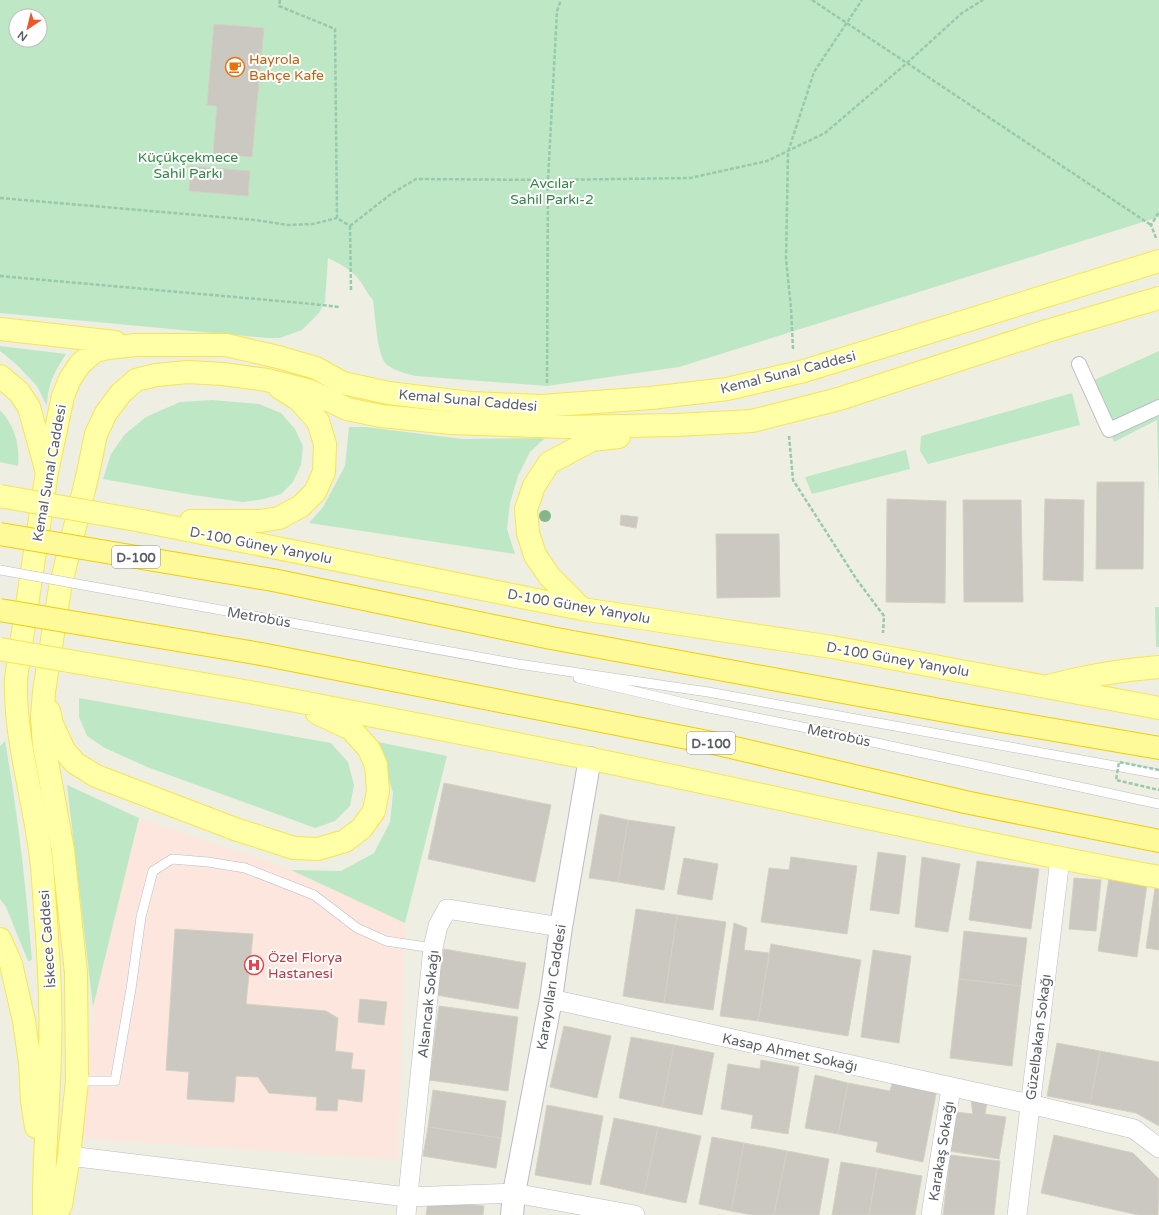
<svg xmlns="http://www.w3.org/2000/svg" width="1159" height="1215" font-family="'Varela Round',sans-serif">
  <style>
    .medical { fill: #fce6de }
    .green { fill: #bee8c5; fill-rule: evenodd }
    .building { fill: #cac8c0; stroke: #d4d1c1 }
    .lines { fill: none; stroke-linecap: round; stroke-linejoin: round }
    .service-casing { stroke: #bbbcc3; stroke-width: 10 }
    .pedestrian-casing { stroke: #bbbcc3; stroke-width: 16 }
    .minor-casing { stroke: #bbbcc3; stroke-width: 20 }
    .tertiary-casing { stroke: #bbbcc3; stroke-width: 24 }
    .primary-casing { stroke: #f8e453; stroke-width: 24 }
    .trunk-casing { stroke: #f2cd00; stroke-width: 24 }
    .path { stroke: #97c9ad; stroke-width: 2.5; stroke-dasharray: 4 2; stroke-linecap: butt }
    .service { stroke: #fff; stroke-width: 9 }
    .pedestrian { stroke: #fff; stroke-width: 14 }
    .minor { stroke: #fff; stroke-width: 19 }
    .tertiary { stroke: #fff; stroke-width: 22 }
    .primary { stroke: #ffffa8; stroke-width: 22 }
    .trunk { stroke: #fffa99; stroke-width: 22 }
    .service-bridge-casing { stroke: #bbbcc3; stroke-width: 10; stroke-linecap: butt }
    .primary-bridge-casing { stroke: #f8e453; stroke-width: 24; stroke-linecap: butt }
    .trunk-bridge-casing { stroke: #f2cd00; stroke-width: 24; stroke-linecap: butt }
    .path-bridge { stroke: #97c9ad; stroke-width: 2.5; stroke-dasharray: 4 2; stroke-linecap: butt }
    .service-bridge { stroke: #fff; stroke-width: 9 }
    .primary-bridge { stroke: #ffffa8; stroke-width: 22 }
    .trunk-bridge { stroke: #fffa99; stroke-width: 22 }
    .tree { fill: #86b58a }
    .labels { text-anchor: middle; stroke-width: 4; stroke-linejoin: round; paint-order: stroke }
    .shield { fill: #fff; stroke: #8c8e93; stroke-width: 1 }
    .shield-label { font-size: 13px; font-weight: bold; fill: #5b5e65 }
    .food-label { font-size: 14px; fill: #c56008; stroke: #fff; text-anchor: start }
    .park-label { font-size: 14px; fill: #308642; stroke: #fff }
    .street-label { font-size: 14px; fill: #5b5e65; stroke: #fff }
    .health-label { font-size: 14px; fill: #be3a42; stroke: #fff; text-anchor: start }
  </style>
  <rect width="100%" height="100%" fill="#efeee3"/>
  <!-- medical -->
  <path class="medical" d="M139 818 291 870 405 923 398 1160 82 1138 93 1007Z"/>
  <!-- green -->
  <path class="green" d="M0 0H1159V217L679 367 547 386 416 376C407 374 395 371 387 365 377 357 375 314 373 300 367 294 365 287 360 281 352 270 340 264 328 258L325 302 319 313 302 330 280 338H266L0 313ZM16 16H40V40H16Z
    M0 346 66 354C54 373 48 383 47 406L37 386 17 365 0 351Z
    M1159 351V504L1157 420 1114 442 1090 382Z
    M1072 393 1080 425 928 464 920 451 921 436Z
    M212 400 259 404 281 413 295 429 303 446 301 465 293 482 281 494 264 499 243 502 193 495 103 479 111 454 125 434 146 417 180 402Z
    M0 410C15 426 20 445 18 466L0 462Z
    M349 427H366L462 439 545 438 530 452 518 476 510 503 507 529 515 554 309 523 323 507 345 466Z
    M906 450 910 469 812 494 805 477Z
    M1155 607H1159V647H1156Z
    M79 698 331 743 348 762 354 785 350 806 335 821 315 828 147 767 105 748 87 736 79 717Z
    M5 741C18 814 26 887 32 960L28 961 6 907 0 899V746Z
    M378 742 447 756 405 923 291 870 341 871 374 853 390 822 393 793Z
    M67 785 139 818 93 1007Z"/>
  <!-- building -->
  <path class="building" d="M214 24 264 28 252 157 213 154 217 106 207 105Z
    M190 166 250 171 248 196 189 191Z
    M1097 482H1144L1143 569H1096Z
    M887 499 946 501 945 603 886 602Z
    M1045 499 1084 500 1083 581 1043 580Z
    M963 500H1021L1023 602H964Z
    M621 515 638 517 636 528 620 525Z
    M716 534H779L780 597 717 598Z
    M444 783 551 805 535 882 428 859Z
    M600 814 628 820 618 882 589 878Z
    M628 820 675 827 664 890 618 882Z
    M878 852 906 856 899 914 870 910Z
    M791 857 857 866 847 934 761 922 769 868 789 870Z
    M922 857 960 864 948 932 915 927Z
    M684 858 718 864 712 900 677 894Z
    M977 861 1039 869 1031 929 969 920Z
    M1074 878 1101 880 1096 931 1069 929Z
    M1109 878 1147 884 1137 957 1098 951Z
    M1155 888 1159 889V950L1146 948Z
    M636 909 677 915 664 1003 623 996Z
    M677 915 726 922 713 1010 664 1003Z
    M734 923 747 928 744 950 769 953 758 1021 720 1016Z
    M175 929 253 934 246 1004 326 1011 338 1018 335 1051 353 1053 351 1069 365 1070 362 1102 338 1099 337 1111 316 1110 317 1097 269 1093 258 1077 236 1076 234 1102 187 1099 189 1072 166 1070Z
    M964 931 1027 938 1021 986 959 979Z
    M771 944 861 960 848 1036 758 1021Z
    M444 949 526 963 518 1009 436 995Z
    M873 950 911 956 899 1043 861 1037Z
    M959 979 1021 986 1012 1066 950 1058Z
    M360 999 387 1002 384 1025 358 1022Z
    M439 1006 518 1017 508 1091 429 1080Z
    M564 1026 611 1036 597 1098 550 1087Z
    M631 1037 674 1045 662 1107 619 1098Z
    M1057 1043 1100 1051 1090 1104 1047 1096Z
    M674 1045 714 1053 702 1115 662 1107Z
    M1100 1051 1159 1062V1126L1136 1113 1090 1104Z
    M761 1060 799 1067 788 1134 751 1128 753 1115 721 1109 728 1064 760 1069Z
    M815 1075 848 1083 838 1134 805 1128Z
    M893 1080 937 1089 923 1162 876 1152 878 1142 838 1134 848 1083 890 1091Z
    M433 1090 506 1101 501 1138 428 1127Z
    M971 1100 987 1102 985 1114 1006 1117 999 1159 949 1151 955 1112 973 1114Z
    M547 1105 603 1116 591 1185 535 1175Z
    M614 1118 658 1127 644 1194 600 1184Z
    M428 1127 501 1138 496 1168 423 1156Z
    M658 1127 701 1136 686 1203 644 1194Z
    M1054 1135 1133 1153 1159 1179 1158 1215H1138L1041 1193Z
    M712 1137 744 1143 731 1211 699 1204Z
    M744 1143 787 1151 774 1215H752L731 1211Z
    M787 1151 829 1159 819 1215H774Z
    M950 1155 1000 1161 994 1215H943Z
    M841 1162 877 1168 869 1215H832Z
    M877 1168 922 1176 915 1215H869Z
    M428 1201 484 1206 483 1215H426Z"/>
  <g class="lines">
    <!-- service casing -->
    <g class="service-casing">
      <path id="service" d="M116 591 518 664 708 692 1159 774
        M578 678 689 704 812 729 1159 804
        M77 1081H115L131 989 141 917 153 871 172 859 208 862 245 868 314 895 357 928 386 941 433 948"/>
    </g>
    <!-- pedestrian casing -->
    <g class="pedestrian-casing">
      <path id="pedestrian" d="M1079 364 1109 430 1159 407"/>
    </g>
    <!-- minor casing -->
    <g class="minor-casing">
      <path id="minor" d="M551 999 1030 1104 1134 1129 1159 1148
        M69 1156 407 1197 514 1193 635 1215
        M406 1215 433 948 438 926 447 909 561 927
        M931 1215 951 1088
        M1017 1215 1060 859"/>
    </g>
    <!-- tertiary casing -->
    <g class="tertiary-casing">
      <path id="tertiary" d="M512 1215 514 1193 551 999 561 927 590 758"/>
    </g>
    <!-- primary casing -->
    <g class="primary-casing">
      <path id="primary" d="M0 329 115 342
        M0 376 19 392 29 407 46 469
        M142 521 582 609 832 647 1159 708
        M191 521H260L279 518 301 506 315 492 324 472 325 444 318 421 299 400 280 388
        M582 609 550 577 535 555 528 533 526 509 534 486 549 463 592 440 619 437
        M1052 685C1087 676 1122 670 1159 667
        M255 693C367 715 480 736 592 759 781 798 969 842 1159 877
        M49 711 52 724 64 750 75 763 96 776 235 829 294 848 318 849 345 841 362 828 374 811 378 791 376 765 369 749 351 729 317 713
        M0 939 11 964 24 1021 30 1063 32 1101 36 1127
        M44 1215C43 1160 49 1106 50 1052 52 994 47 937 43 879 39 811 14 747 16 678L47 472 63 396 70 379 80 364 95 351 108 348 136 345H226L278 357 316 368 343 383 389 393 470 403 541 406 651 398 727 389 804 371 1159 261
        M56 1215 61 1205 69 1156 77 1081 76 973 63 850 44 745 42 717 44 692 60 588 88 473 96 434 106 413 121 393 136 380 156 375 188 372 223 374 267 380 310 391 347 409 381 416 452 423 565 427 676 425 752 421 839 399 1047 331 1159 298"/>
    </g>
    <!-- trunk casing -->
    <g class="trunk-casing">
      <path id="trunk" d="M273 580 551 638 973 716 1159 748
        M261 654 718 744 965 802 1159 841"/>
    </g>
    <!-- path -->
    <path class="path" d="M280 0 279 6 335 29 337 218 350 226
      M812 0 1151 225
      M0 198 255 220 288 225 313 224 337 218
      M350 226 391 194 416 179 548 180 690 178 767 161 825 133 907 63 962 13 983 0
      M350 226 351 292
      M1156 238 1151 225 1159 212
      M0 276 313 304 339 307
      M793 349 791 308 786 259 788 152 814 72 862 0
      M547 383 548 180 557 11 561 0
      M789 436 793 480 857 580 884 616 883 633"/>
    <!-- service -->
    <use href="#service" class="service"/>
    <!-- pedestrian -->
    <use href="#pedestrian" class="pedestrian"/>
    <!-- minor -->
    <use href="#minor" class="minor"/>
    <!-- tertiary -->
    <use href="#tertiary" class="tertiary"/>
    <!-- primary -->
    <use href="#primary" class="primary"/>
    <!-- trunk -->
    <use href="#trunk" class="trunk"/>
    <!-- service-bridge casing -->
    <g class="service-bridge-casing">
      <path id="service-bridge" d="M0 570 116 591"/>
    </g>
    <!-- primary-bridge casing -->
    <g class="primary-bridge-casing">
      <path id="primary-bridge" d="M0 496 142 521
        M0 649 255 693"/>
    </g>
    <!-- trunk-bridge casing -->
    <g class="trunk-bridge-casing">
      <path id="trunk-bridge" d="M0 534 273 580
        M0 610 261 654"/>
    </g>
    <!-- path-bridge -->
    <path class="path-bridge" d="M1159 770 1119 762 1116 780 1159 790"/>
    <!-- service-bridge -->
    <use href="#service-bridge" class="service-bridge"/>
    <!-- primary-bridge -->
    <use href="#primary-bridge" class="primary-bridge"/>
    <!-- trunk-bridge -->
    <use href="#trunk-bridge" class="trunk-bridge"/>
  </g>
  <!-- trees -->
  <circle class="tree" cx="545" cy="516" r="6"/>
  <!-- icons -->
  <defs>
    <g id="cafe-ring" transform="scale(1)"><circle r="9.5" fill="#fff" stroke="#e8710a" stroke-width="1.5"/><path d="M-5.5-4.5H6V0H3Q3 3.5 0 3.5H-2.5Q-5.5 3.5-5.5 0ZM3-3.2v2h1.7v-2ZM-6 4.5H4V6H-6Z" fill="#e8710a"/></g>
    <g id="hospital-ring" transform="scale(1)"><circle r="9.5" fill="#fff" stroke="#e0444e" stroke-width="1.5"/><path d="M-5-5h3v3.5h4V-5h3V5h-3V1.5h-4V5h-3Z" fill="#e0444e"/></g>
  </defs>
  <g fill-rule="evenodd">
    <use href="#cafe-ring" x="235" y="67"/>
    <use href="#hospital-ring" x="254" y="965"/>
  </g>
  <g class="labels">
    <!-- shield labels -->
    <g class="shield">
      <rect x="112" y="546" width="48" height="22" rx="3"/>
      <rect x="687" y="732" width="48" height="22" rx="3"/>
    </g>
    <g class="shield-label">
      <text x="136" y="562">D-100</text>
      <text x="711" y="748">D-100</text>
    </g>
    <!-- food labels -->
    <g class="food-label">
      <text x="249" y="64">Hayrola<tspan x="249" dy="16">Bahçe Kafe</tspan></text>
    </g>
    <!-- park labels -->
    <g class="park-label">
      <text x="188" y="162">Küçükçekmece<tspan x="188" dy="16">Sahil Parkı</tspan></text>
      <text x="552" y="188">Avcılar<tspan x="552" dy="16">Sahil Parkı-2</tspan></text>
    </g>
    <!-- street labels -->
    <g class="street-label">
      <text transform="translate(788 372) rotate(-14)" y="5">Kemal Sunal Caddesi</text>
      <text transform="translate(468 400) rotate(5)" y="5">Kemal Sunal Caddesi</text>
      <text transform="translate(49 473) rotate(-80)" y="5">Kemal Sunal Caddesi</text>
      <text transform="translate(261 545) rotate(11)" y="5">D-100 Güney Yanyolu</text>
      <text transform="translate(579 606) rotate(10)" y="5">D-100 Güney Yanyolu</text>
      <text transform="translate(259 617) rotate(10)" y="5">Metrobüs</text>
      <text transform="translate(898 659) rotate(10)" y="5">D-100 Güney Yanyolu</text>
      <text transform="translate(839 735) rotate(12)" y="5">Metrobüs</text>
      <text transform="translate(47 939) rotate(-94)" y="5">İskece Caddesi</text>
      <text transform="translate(551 987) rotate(-81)" y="5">Karayolları Caddesi</text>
      <text transform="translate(428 1004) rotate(-84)" y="5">Alsancak Sokağı</text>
      <text transform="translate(1038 1037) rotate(-83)" y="5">Güzelbakan Sokağı</text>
      <text transform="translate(790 1052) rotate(12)" y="5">Kasap Ahmet Sokağı</text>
      <text transform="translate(941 1151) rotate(-81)" y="5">Karakaş Sokağı</text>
    </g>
    <!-- health labels -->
    <g class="health-label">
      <text x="268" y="962">Özel Florya<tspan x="268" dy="16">Hastanesi</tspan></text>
    </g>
  </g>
  <!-- north arrow -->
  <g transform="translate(28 28) rotate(215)"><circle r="19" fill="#ffffff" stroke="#bdbfc1"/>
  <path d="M0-3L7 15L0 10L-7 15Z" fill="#f15726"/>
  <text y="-6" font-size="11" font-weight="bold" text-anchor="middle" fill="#5b5e65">N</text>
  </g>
</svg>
